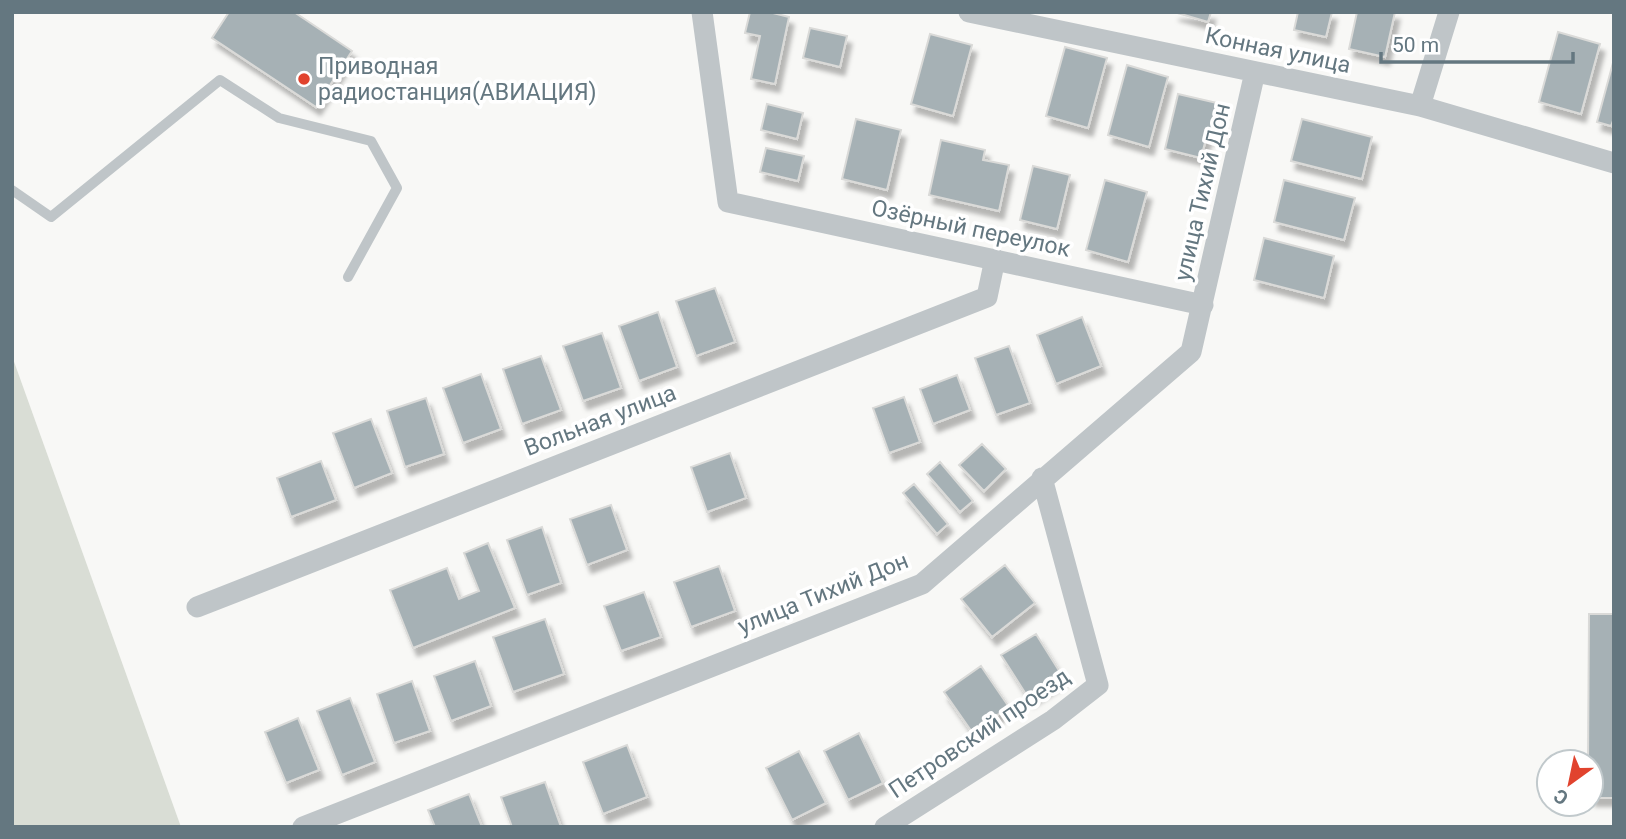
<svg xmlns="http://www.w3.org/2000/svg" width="1626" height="839" font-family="Roboto,sans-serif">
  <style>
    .green { fill: #d9ddd5 }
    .building { fill: #a6b1b5; stroke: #dadad8; stroke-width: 2; filter: url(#shadow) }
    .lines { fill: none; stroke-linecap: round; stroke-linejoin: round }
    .lane { stroke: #bfc5c8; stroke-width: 10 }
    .street { stroke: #bfc5c8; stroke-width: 21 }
    .poi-dot { fill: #e1432e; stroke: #fff; stroke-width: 2.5 }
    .labels { text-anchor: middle; stroke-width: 7; stroke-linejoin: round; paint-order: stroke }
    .street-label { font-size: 23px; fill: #647780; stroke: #fff }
    .poi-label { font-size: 23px; fill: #647780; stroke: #fff; text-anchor: start }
  </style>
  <defs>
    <filter id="shadow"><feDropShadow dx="4.5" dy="8" stdDeviation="2" flood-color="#0004"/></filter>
  </defs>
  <rect width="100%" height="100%" fill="#f8f8f6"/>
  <!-- green -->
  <path class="green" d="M12 356 181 827H12Z"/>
  <!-- building -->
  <path class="building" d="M229 12H294L352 51 316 107 212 38Z
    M750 12H769L789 17 775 84 751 79 760 36 745 33Z
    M1174 12H1211L1208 22Z
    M1298 12H1332L1326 37 1294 30Z
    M1357 12H1395L1385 57 1349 49Z
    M810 28 847 36 840 67 803 58Z
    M1558 32 1600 44 1581 114 1539 102Z
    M930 34 972 45 953 116 911 104Z
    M1065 47 1107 58 1088 128 1046 116Z
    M1614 59V118L1611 126 1597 122Z
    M1127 65 1168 77 1149 147 1108 135Z
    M1178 94 1217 103 1213 120 1219 122 1216 137 1207 135 1201 158 1165 149Z
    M767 104 803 113 797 139 761 130Z
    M856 119 901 130 887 190 842 179Z
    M1302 119 1372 137 1362 179 1291 161Z
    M941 140 985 150 983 160 1009 165 999 211 929 195Z
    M766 148 804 156 798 181 760 172Z
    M1033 166 1070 175 1057 229 1020 220Z
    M1105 180 1147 192 1128 262 1086 250Z
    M1284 180 1355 198 1344 240 1274 222Z
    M1264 238 1334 256 1324 298 1254 280Z
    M715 288 735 342 696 356 676 301Z
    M658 312 677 367 639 381 619 326Z
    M1082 317 1101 366 1056 384 1037 335Z
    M602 333 621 388 583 401 563 346Z
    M1009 346 1030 403 996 415 975 358Z
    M541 356 561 410 522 424 503 369Z
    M481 374 501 429 463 443 443 388Z
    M957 375 970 410 933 424 920 389Z
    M904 397 920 442 889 453 873 408Z
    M426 398 444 454 405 467 387 411Z
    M371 419 392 473 354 488 333 433Z
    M982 444 1006 469 984 491 959 465Z
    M730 453 746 498 707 512 691 467Z
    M321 461 336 500 291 517 277 478Z
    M940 462 973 501 960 512 927 474Z
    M914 484 948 524 937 534 903 493Z
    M611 505 627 550 587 565 570 519Z
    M542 527 561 583 527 595 507 540Z
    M488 543 515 608 413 648 390 590 447 568 459 599 479 591 464 553Z
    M1005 565 1035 603 992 637 961 599Z
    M719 566 735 611 691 627 674 582Z
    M644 592 661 637 621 651 604 606Z
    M1589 614H1614V798H1591V762H1588Z
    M545 619 564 674 513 692 493 637Z
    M1036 634 1063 677 1029 699 1001 655Z
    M475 661 491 706 451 721 434 676Z
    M981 666 1009 707 972 732 944 692Z
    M412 681 430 731 394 743 377 694Z
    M350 698 375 762 342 775 317 711Z
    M298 718 319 770 286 783 265 732Z
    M859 733 883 783 848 800 824 751Z
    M627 745 647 797 603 814 583 762Z
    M799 751 826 803 792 820 766 768Z
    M545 782 561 827H512L501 797Z
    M469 794 482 827H435L428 810Z"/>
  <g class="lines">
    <!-- lane -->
    <path class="lane" d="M12 190 51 217 220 80 279 118 371 141 397 188 348 277"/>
    <!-- street -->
    <path class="street" d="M702 12 728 202 1203 305
      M969 12 1420 106 1614 163
      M1420 106 1449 12
      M197 607 987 297 995 259
      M303 827 922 584 1191 352 1255 72
      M885 827 1053 720 1098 685 1042 478"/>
  </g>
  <!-- markers -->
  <circle class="poi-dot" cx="304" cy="79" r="7"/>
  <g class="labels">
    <!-- street labels -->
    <g class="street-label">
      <text transform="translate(1278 50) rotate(12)" y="8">Конная улица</text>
      <text transform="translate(1202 192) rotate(-77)" y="8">улица Тихий Дон</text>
      <text transform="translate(971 228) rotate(12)" y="8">Озёрный переулок</text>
      <text transform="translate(600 420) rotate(-21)" y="8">Вольная улица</text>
      <text transform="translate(823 593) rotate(-22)" y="8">улица Тихий Дон</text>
      <text transform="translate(979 733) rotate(-34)" y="8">Петровский проезд</text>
    </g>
    <!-- poi labels -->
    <g class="poi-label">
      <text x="318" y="74">Приводная<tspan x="318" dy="26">радиостанция(АВИАЦИЯ)</tspan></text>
    </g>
  </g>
  <!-- border -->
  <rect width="1626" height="839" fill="none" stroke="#647780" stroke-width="28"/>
  <!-- north arrow -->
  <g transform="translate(1570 783) rotate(213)"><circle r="33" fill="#ffffff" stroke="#c1c9cc" stroke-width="2"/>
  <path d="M0-5L12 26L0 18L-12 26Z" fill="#e1432e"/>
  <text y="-10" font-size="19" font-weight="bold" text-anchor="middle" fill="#647780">С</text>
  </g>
  <!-- scale -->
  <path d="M1381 52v10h192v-10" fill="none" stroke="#647780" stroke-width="3.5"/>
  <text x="1392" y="52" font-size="21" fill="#647780" stroke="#ffffff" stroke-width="5" paint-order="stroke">50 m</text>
</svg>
